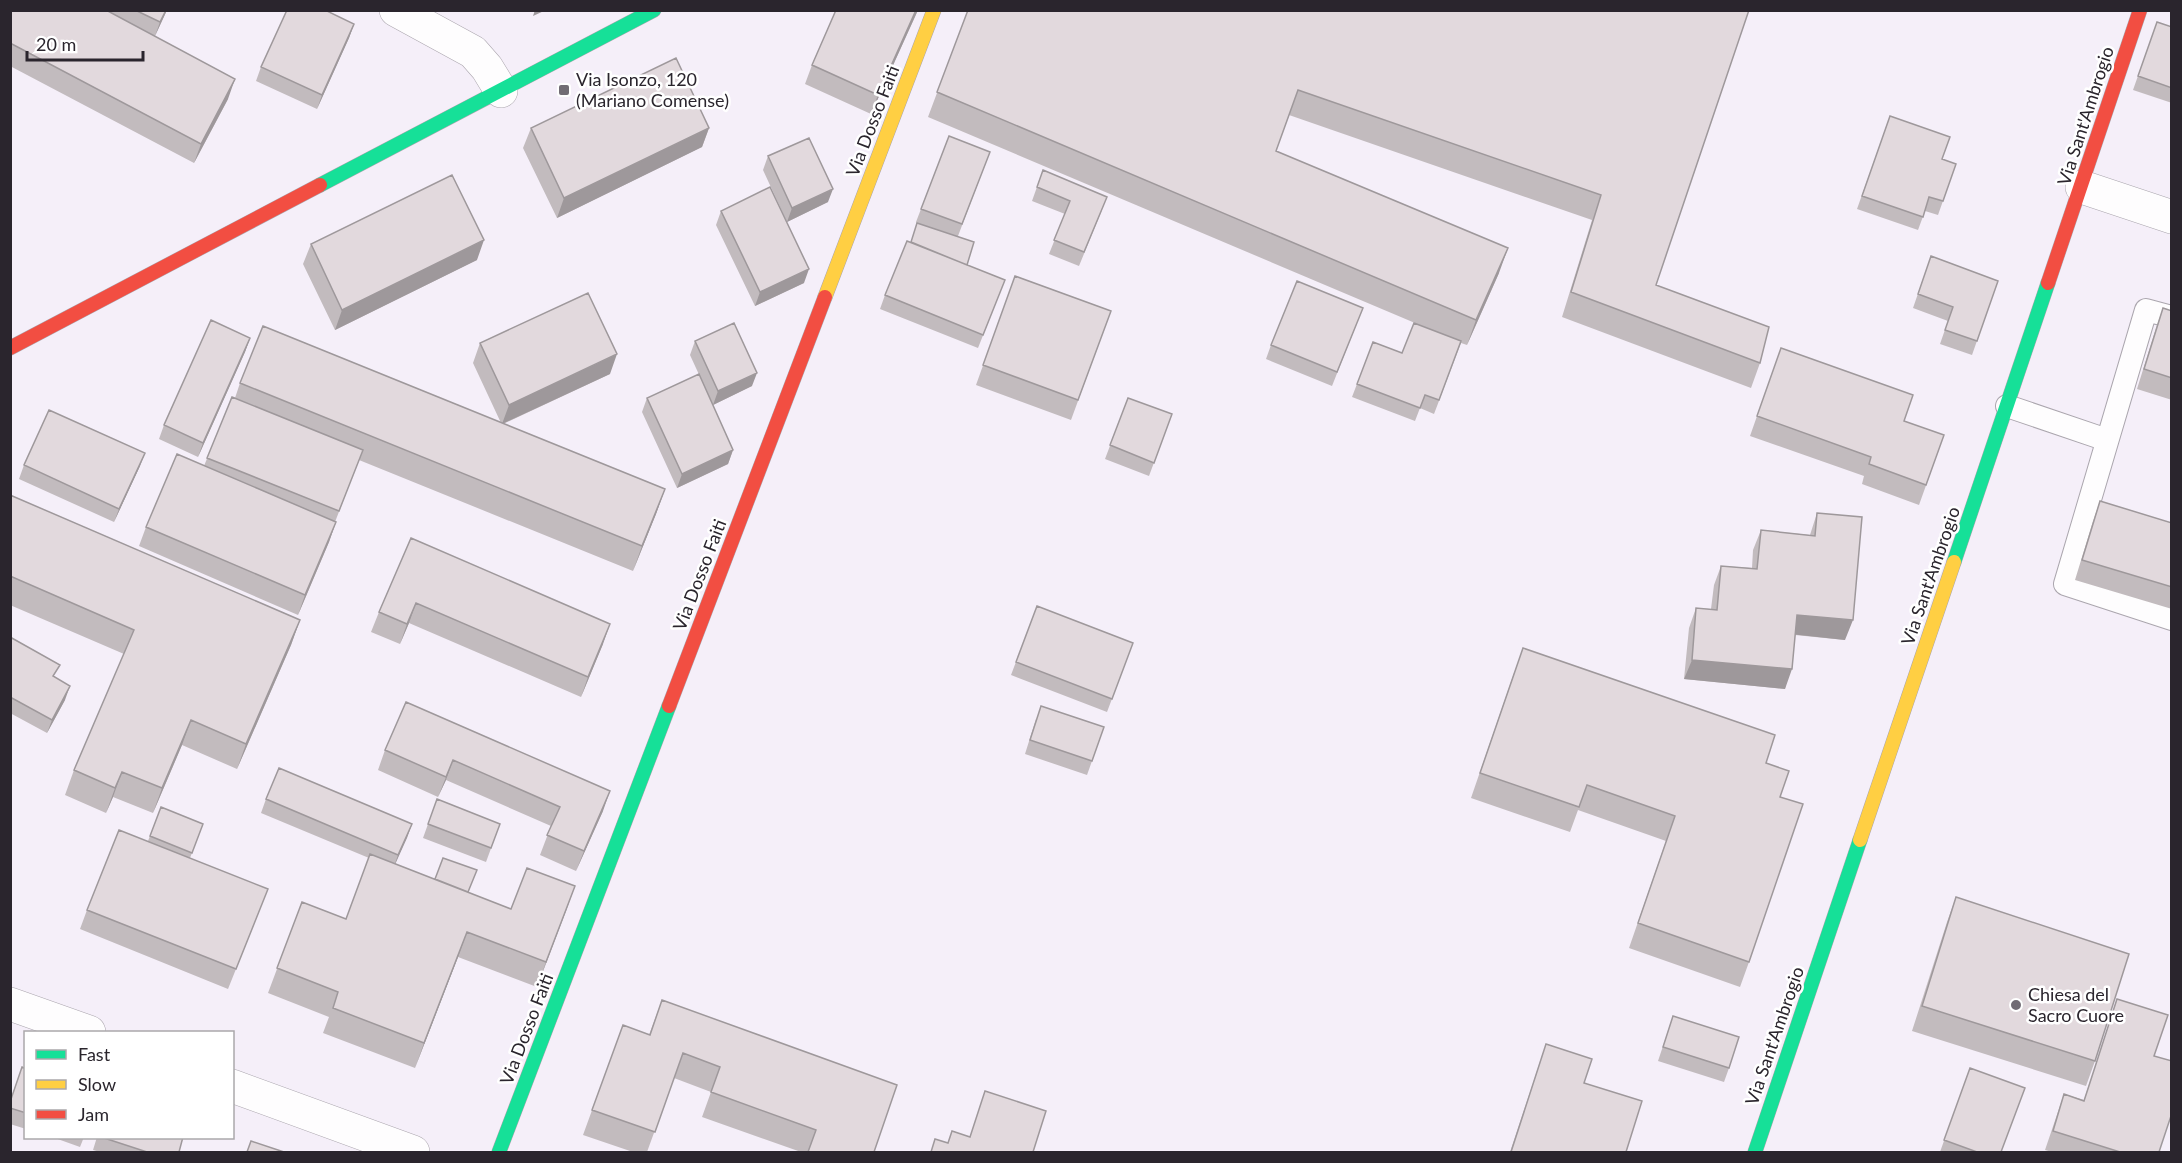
<svg xmlns="http://www.w3.org/2000/svg" width="2182" height="1163" font-family="Lato,sans-serif">
  <style>
    .lines { fill: none; stroke-linecap: round; stroke-linejoin: round }
    .lane-casing { stroke: #aba6ae; stroke-width: 24 }
    .street-casing { stroke: #aba6ae; stroke-width: 34 }
    .fast-casing { stroke: #aba6ae; stroke-width: 15 }
    .slow-casing { stroke: #aba6ae; stroke-width: 15 }
    .jam-casing { stroke: #aba6ae; stroke-width: 15 }
    .lane { stroke: #fefdfe; stroke-width: 22 }
    .street { stroke: #fefdfe; stroke-width: 33 }
    .fast { stroke: #16e098; stroke-width: 14 }
    .slow { stroke: #ffcf43; stroke-width: 14 }
    .jam { stroke: #f24e42; stroke-width: 14 }
    .wall { fill: #c2bbbe }
    .shaded-wall { fill: #9e989b }
    .building { fill: #e2d9dd; stroke: #9e989b; stroke-width: 1.5 }
    .poi-dot { fill: #716c74; stroke: #fff; stroke-width: 2 }
    .labels { text-anchor: middle; stroke-width: 5; stroke-linejoin: round; paint-order: stroke }
    .poi-label { font-size: 18px; fill: #2a252d; stroke: #fff; text-anchor: start }
    .street-label { font-size: 18px; fill: #2a252d; stroke: #fff }
  </style>
  <rect width="100%" height="100%" fill="#f5eff9"/>
  <g class="lines">
    <!-- lane casing -->
    <g class="lane-casing">
      <path id="lane" d="M2172 317 2146 310 2065 584 2172 619
        M2007 406 2107 440"/>
    </g>
    <!-- street casing -->
    <g class="street-casing">
      <path id="street" d="M396 10 473 52 487 68 501 91
        M2082 187 2172 217
        M10 1004 89 1032
        M232 1086 413 1152"/>
    </g>
    <!-- fast casing -->
    <g class="fast-casing">
      <path id="fast" d="M320 185 654 10
        M1954 562 2048 283
        M499 1152 669 706
        M1755 1152 1860 840"/>
    </g>
    <!-- slow casing -->
    <g class="slow-casing">
      <path id="slow" d="M825 297 934 10
        M1860 840 1954 562"/>
    </g>
    <!-- jam casing -->
    <g class="jam-casing">
      <path id="jam" d="M2048 283 2140 10
        M10 348 320 185
        M669 706 825 297"/>
    </g>
    <!-- lane -->
    <use href="#lane" class="lane"/>
    <!-- street -->
    <use href="#street" class="street"/>
    <!-- fast -->
    <use href="#fast" class="fast"/>
    <!-- slow -->
    <use href="#slow" class="slow"/>
    <!-- jam -->
    <use href="#jam" class="jam"/>
  </g>
  <!-- wall -->
  <path class="wall" d="M10 10H167L155 36 228 99 194 163 10 66Z
    M836 10H918L871 114 805 84 812 65Z
    M968 10H1749L1656 285 1760 363 1751 388 1562 317 1592 220 1289 115 1276 151 1499 273 1467 345 1461 343 1434 414 1420 408 1415 421 1352 397 1373 342 1402 353 1415 323 928 117Z
    M2157 22 2172 27V103L2133 90Z
    M354 24 349 38 317 109 256 81 261 67Z
    M1890 116 1942 159 1956 164 1938 215 1925 211 1918 230 1857 209Z
    M531 128H709L702 147 557 218 523 148Z
    M949 136 990 152 958 236 967 265 1005 280 978 348 880 309 885 295 911 242 917 223 916 222Z
    M768 156 828 202 787 222 763 170Z
    M1043 170 1102 210 1079 266 1049 254 1065 214 1032 201Z
    M721 211 804 283 755 306 716 225Z
    M311 244 477 260 335 330 303 264Z
    M1931 256 1998 281 1972 355 1940 344 1948 321 1913 308Z
    M1015 276 1111 311 1071 420 976 385Z
    M1363 308 1332 386 1266 359 1271 345Z
    M2163 308 2172 311V400L2137 389 2156 328Z
    M250 338 245 352 198 457 159 439 164 425Z
    M695 341 752 386 713 405 690 355Z
    M480 343 610 374 503 424 665 489 656 514 633 571 359 460 335 522H336L329 542 298 615 139 546 146 527 204 466 232 397 235 398 240 383 501 423 473 363Z
    M1781 348 1904 421 1944 435 1919 505 1862 484 1864 476 1750 436Z
    M647 398 733 450 728 464 677 488 642 412Z
    M1128 398 1172 414 1149 476 1105 459Z
    M24 465 140 466 114 522 19 479Z
    M10 495 300 620 291 645 237 769 182 745 153 813 113 797 106 813 65 795 74 770 124 654 10 605Z
    M2100 501 2172 523V609L2075 580 2093 521Z
    M1817 513 1845 640 1795 635 1785 689 1684 679 1689 628 1696 608 1711 609 1714 585 1721 566 1752 568 1753 550 1761 530 1810 535Z
    M411 538 603 644 581 697 409 623 400 644 371 632 379 612Z
    M1037 606 1133 643 1107 712 1011 675Z
    M10 637 55 678 65 700 47 733 10 713Z
    M1514 673 1766 763 1780 797 1749 962 1740 987 1629 948 1666 841 1578 810 1570 832 1471 798Z
    M406 702 603 811 576 871 540 855 551 826 446 780 438 797 378 770 385 750Z
    M1036 719 1092 761 1087 775 1025 754Z
    M266 799 412 824 395 864 511 909 575 886 537 987 458 957 415 1068 323 1033 329 1017 268 993 302 902 346 919 369 858 261 813Z
    M437 799 500 824 486 862 423 838Z
    M161 807 203 824 190 858 260 909 228 989 80 929 87 910 148 841Z
    M1956 897 2095 1061 2086 1086 1912 1031 1947 922Z
    M2117 999 2154 1056 2159 1152H2052L2045 1150 2064 1094 2084 1100Z
    M662 1000 874 1152H801L702 1117 711 1092 674 1078 647 1152H633L583 1135 623 1025 649 1035Z
    M1673 1016 1729 1068 1724 1082 1658 1061Z
    M1546 1044 1584 1083 1626 1152H1510Z
    M22 1067 26 1069V1129L10 1124V1101Z
    M1970 1068 2001 1152H1940Z
    M52 1137H84L80 1147Z
    M97 1137H183L179 1152H100L93 1150Z"/>
  <!-- shaded-wall -->
  <path class="shaded-wall" d="M166 10H167L155 36 160 22Z
    M535 10H546L533 16Z
    M916 10H918L871 114 878 95Z
    M354 24 349 38 317 109 322 95Z
    M235 79 228 99 194 163 201 144Z
    M709 128 702 147 557 218 564 198Z
    M833 189 828 202 787 222 792 208Z
    M484 240 477 260 335 330 342 310Z
    M1508 248 1499 273 1467 345 1476 320Z
    M809 269 804 283 755 306 760 292Z
    M250 338 245 352 198 457 203 443Z
    M617 354 610 374 502 424 509 405Z
    M757 373 752 386 713 405 718 391Z
    M733 450 728 464 677 488 682 474Z
    M145 453 140 466 114 522 119 509Z
    M665 489 656 514 633 571 642 546Z
    M336 522 329 542 298 615 305 595Z
    M416 603 409 623 400 644 407 624Z
    M1797 615 1853 620 1845 640 1790 634Z
    M300 620 291 645 237 769 246 744Z
    M610 624 603 644 581 697 588 677Z
    M1692 660 1792 669 1785 689 1684 679Z
    M70 686 65 700 47 733 52 720Z
    M191 720 182 745 153 813 162 788Z
    M453 760 446 780 438 797 446 777Z
    M122 772 113 797 106 813 115 788Z
    M610 791 603 811 576 871 584 851Z
    M412 824 407 838 393 869 398 855Z
    M575 886 566 911 537 987 546 962Z
    M467 932 458 957 415 1068 424 1043Z"/>
  <!-- building -->
  <path class="building" d="M10 10H106L235 79 201 144 10 43Z
    M135 10H166L160 22Z
    M287 10H325L354 24 322 95 261 67Z
    M836 10H916L878 95 812 65Z
    M968 10H1749L1656 285 1769 327 1760 363 1571 292 1601 195 1298 90 1276 151 1508 248 1476 320 937 92Z
    M2157 22 2172 27V88L2138 76Z
    M676 58 709 128 564 198 531 128Z
    M1890 116 1950 137 1942 159 1956 164 1943 201 1929 197 1923 217 1862 196Z
    M949 136 990 152 962 224 921 209Z
    M809 138 833 189 792 208 768 156Z
    M1043 170 1107 197 1084 252 1054 240 1070 201 1037 187Z
    M452 175 484 240 342 310 311 244Z
    M770 187 809 269 760 292 721 211Z
    M917 223 974 242 967 265 911 242Z
    M907 241 1005 280 983 335 885 295Z
    M1931 256 1998 281 1977 341 1945 330 1953 307 1918 294Z
    M1015 276 1111 311 1078 400 983 365Z
    M1297 281 1363 308 1337 372 1271 345Z
    M588 293 617 354 509 405 480 343Z
    M2163 308 2172 311V378L2144 369Z
    M211 320 250 338 203 443 164 425Z
    M734 323 757 373 718 391 695 341Z
    M1414 323 1461 341 1439 400 1425 395 1420 408 1357 384 1373 342 1402 353Z
    M263 326 665 489 642 546 240 383Z
    M1781 348 1913 395 1904 421 1944 435 1926 485 1869 464 1871 457 1757 416Z
    M699 374 733 450 682 474 647 398Z
    M232 397 363 450 339 511 207 458Z
    M1128 398 1172 414 1154 463 1110 445Z
    M49 410 145 453 119 509 24 465Z
    M177 454 336 522 305 595 146 527Z
    M10 495 300 620 246 744 191 720 162 788 122 772 115 788 74 770 134 630 10 576Z
    M2100 501 2172 523V587L2082 560Z
    M1817 513 1862 517 1853 620 1797 615 1792 669 1692 660 1696 608 1717 610 1721 566 1757 569 1761 530 1815 536Z
    M411 538 610 624 588 677 416 603 407 624 379 612Z
    M1037 606 1133 643 1112 699 1016 662Z
    M10 637 60 665 53 676 70 686 52 720 10 697Z
    M1523 648 1775 735 1766 763 1789 771 1780 797 1803 804 1749 962 1638 923 1675 816 1587 785 1579 807 1480 773Z
    M406 702 610 791 584 851 547 835 560 807 453 760 446 777 385 750Z
    M1041 706 1104 727 1092 761 1030 740Z
    M279 768 412 824 398 855 266 799Z
    M437 799 500 824 491 848 428 824Z
    M161 807 203 824 192 853 150 836Z
    M119 830 268 889 236 969 87 910Z
    M370 854 511 909 527 868 575 886 546 962 467 932 424 1043 333 1008 338 992 277 968 302 902 346 919Z
    M443 858 477 870 468 892 435 879Z
    M1956 897 2129 954 2095 1061 1922 1006Z
    M2117 999 2168 1015 2154 1056 2172 1061V1113L2159 1152H2120L2053 1131 2064 1094 2084 1101Z
    M662 1000 897 1085 874 1152H808L816 1130 711 1092 720 1067 683 1053 655 1132 592 1110 623 1025 650 1035Z
    M1673 1016 1739 1037 1729 1068 1663 1047Z
    M1546 1044 1592 1059 1584 1083 1642 1101 1626 1152H1511Z
    M22 1067 26 1069V1113L10 1108V1102Z
    M1970 1068 2025 1088 2001 1152H1977L1944 1140Z
    M985 1091 1046 1111 1033 1152H931L935 1139 948 1143 952 1131 970 1137Z
    M101 1137H183L179 1152H147Z
    M251 1141 284 1152H247Z"/>
  <!-- markers -->
  <g class="poi-dot">
    <rect x="558" y="84" width="12" height="12" rx="3"/>
    <circle cx="2016" cy="1005" r="6"/>
  </g>
  <g class="labels">
    <!-- poi labels -->
    <g class="poi-label">
      <text x="576" y="86">Via Isonzo, 120<tspan x="576" dy="21">(Mariano Comense)</tspan></text>
      <text x="2028" y="1001">Chiesa del<tspan x="2028" dy="21">Sacro Cuore</tspan></text>
    </g>
    <!-- street labels -->
    <g class="street-label">
      <text transform="translate(2086 116) rotate(-72)" y="6">Via Sant'Ambrogio</text>
      <text transform="translate(873 121) rotate(-69)" y="6">Via Dosso Faiti</text>
      <text transform="translate(700 575) rotate(-69)" y="6">Via Dosso Faiti</text>
      <text transform="translate(1931 576) rotate(-71)" y="6">Via Sant'Ambrogio</text>
      <text transform="translate(527 1029) rotate(-69)" y="6">Via Dosso Faiti</text>
      <text transform="translate(1775 1036) rotate(-71)" y="6">Via Sant'Ambrogio</text>
    </g>
  </g>
  <!-- border -->
  <rect width="2182" height="1163" fill="none" stroke="#2a252d" stroke-width="24"/>
  <!-- legend -->
  <rect x="24" y="1031" width="210" height="108" fill="#ffffff" stroke="#aaa8ab" stroke-width="1.5"/>
  <rect x="36" y="1050" width="30" height="9" fill="#16e098" stroke="#aaa8ab" stroke-width="1.5"/>
  <text x="78" y="1061" font-size="18" fill="#2a252d">Fast</text>
  <rect x="36" y="1080" width="30" height="9" fill="#ffcf43" stroke="#aaa8ab" stroke-width="1.5"/>
  <text x="78" y="1091" font-size="18" fill="#2a252d">Slow</text>
  <rect x="36" y="1110" width="30" height="9" fill="#f24e42" stroke="#aaa8ab" stroke-width="1.5"/>
  <text x="78" y="1121" font-size="18" fill="#2a252d">Jam</text>
  <!-- scale -->
  <path d="M27 51v9h116v-9" fill="none" stroke="#2a252d" stroke-width="3"/>
  <text x="36" y="51" font-size="18" fill="#2a252d" stroke="#ffffff" stroke-width="4.5" paint-order="stroke">20 m</text>
</svg>
